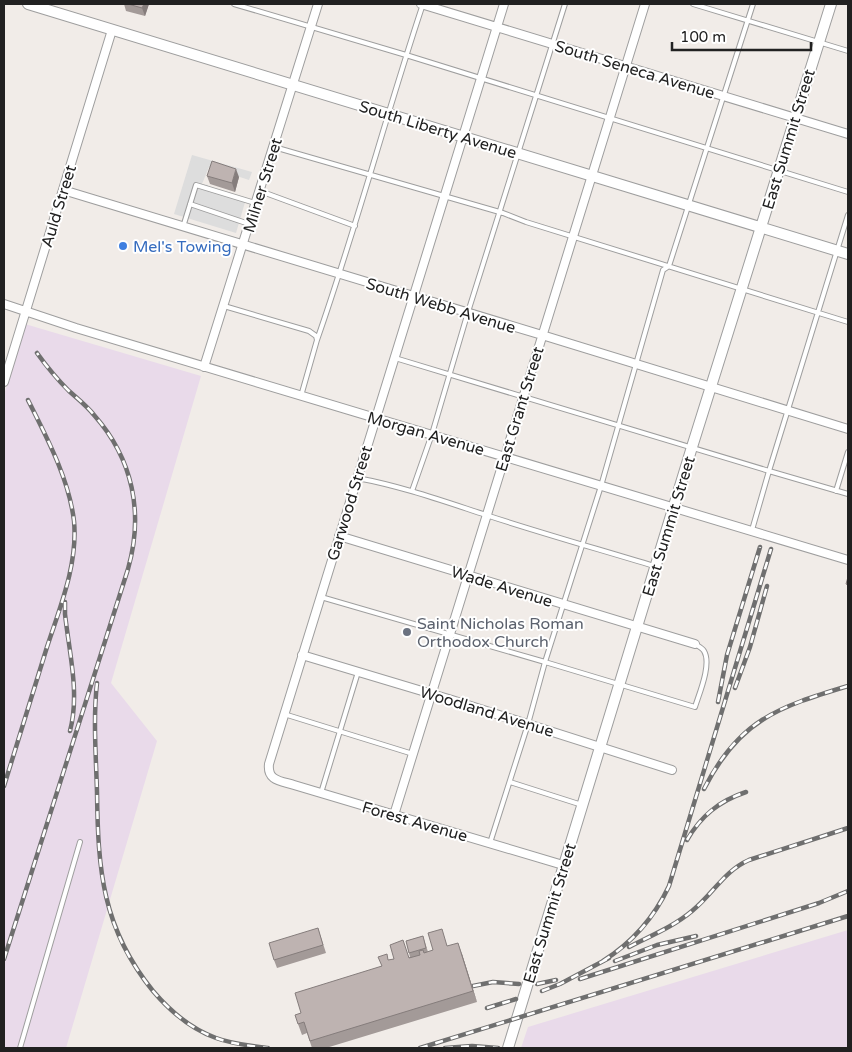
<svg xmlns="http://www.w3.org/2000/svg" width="852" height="1052" font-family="'Varela Round',sans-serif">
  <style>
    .industrial { fill: #e9daea }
    .parking { fill: #ddd }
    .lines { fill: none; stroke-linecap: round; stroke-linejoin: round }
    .service-casing { stroke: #9e9e9e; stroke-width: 6 }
    .minor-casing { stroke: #9e9e9e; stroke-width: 10 }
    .tertiary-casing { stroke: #9e9e9e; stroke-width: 12 }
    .service { stroke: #fff; stroke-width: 4 }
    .minor { stroke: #fff; stroke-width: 8 }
    .tertiary { stroke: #fff; stroke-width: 10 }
    .rail-casing { stroke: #6f6f6f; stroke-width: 4.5 }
    .rail { stroke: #fff; stroke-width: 2.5; stroke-dasharray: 8; stroke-linecap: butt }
    .wall { fill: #a39a98 }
    .shaded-wall { fill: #857d7c }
    .building { fill: #beb3b1; stroke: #857d7c }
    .shop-dot { fill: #3f7fe0; stroke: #fff; stroke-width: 2 }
    .worship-dot { fill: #6b7280; stroke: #fff; stroke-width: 2 }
    .labels { text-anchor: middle; stroke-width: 4; stroke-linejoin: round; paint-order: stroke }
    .street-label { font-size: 16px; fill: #212121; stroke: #fff }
    .shop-label { font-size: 16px; fill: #366cbe; stroke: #fff; text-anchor: start }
    .worship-label { font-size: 16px; fill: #5b616d; stroke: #fff; text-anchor: start }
  </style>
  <rect width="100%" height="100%" fill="#f1ece8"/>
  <!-- industrial -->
  <path class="industrial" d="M25 324 201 376 111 683 157 741 66 1048H4V395Z
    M848 930V1048H521L528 1027Z"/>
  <!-- parking -->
  <path class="parking" d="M192 155 252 172 249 180 209 167 202 184 208 185V188L246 199 236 233 174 214Z"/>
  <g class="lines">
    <!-- service casing -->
    <g class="service-casing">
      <path id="service" d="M234 4 406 55 848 192
        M693 4 848 51
        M274 147 503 213 526 222 848 322
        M260 191 355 226
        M190 204 249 224
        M848 215 769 471 848 494
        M183 227 196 185 255 203
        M224 306 309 331 316 336 317 340 301 396
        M317 340C356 229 386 115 423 4
        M395 358 769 471 752 530
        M357 478C401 486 443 501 486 515 541 533 598 549 654 566
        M412 491 432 434 468 312 565 4
        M836 491 848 452
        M321 597 545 662 601 486 663 270 669 266 753 4
        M284 714 413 754
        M510 782 582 805
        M321 793 358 672
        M490 843 528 724 545 662 695 707C699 694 712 664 704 651 702 648 698 646 695 644
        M20 1048 80 842"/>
    </g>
    <!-- minor casing -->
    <g class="minor-casing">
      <path id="minor" d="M421 4 848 134
        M504 4 269 764C267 781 281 781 294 785L563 865
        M63 190 542 335 848 429
        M4 304 76 328 848 560
        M204 367 318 4
        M4 382 112 30
        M339 536 695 644
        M302 655 452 700 672 770
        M394 815 645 4"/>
    </g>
    <!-- tertiary casing -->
    <g class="tertiary-casing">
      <path id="tertiary" d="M28 4 848 254
        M508 1048 692 447 831 4"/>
    </g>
    <!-- service -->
    <use href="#service" class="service"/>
    <!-- minor -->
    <use href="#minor" class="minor"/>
    <!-- tertiary -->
    <use href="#tertiary" class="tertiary"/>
    <!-- rail casing -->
    <g class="rail-casing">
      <path id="rail" d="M65 602V614C69 652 80 693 70 731
        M97 683C93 719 96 756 97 792 98 870 102 928 153 991 170 1011 191 1029 216 1038 232 1044 251 1046 268 1048
        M735 688 750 647 767 586
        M718 702 727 655 760 547
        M4 786C18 740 33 693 47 647 60 607 78 564 74 521 69 479 47 438 28 400
        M704 789C739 720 778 707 848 686
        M687 840C701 816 719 801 746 792
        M629 947C650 936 673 927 692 911 713 894 724 871 749 860L848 828
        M4 959 128 569C144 513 133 459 94 415 87 406 78 399 69 391 57 379 47 367 37 353
        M603 961C633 942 654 918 669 886L771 549
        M615 961 657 945 696 936
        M580 979 819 903 848 891
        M537 984 556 980
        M473 986 493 982 519 984
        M542 991 560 984 609 958
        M487 1008 516 999
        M420 1048 848 916
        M445 1048 472 1046 498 1048"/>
    </g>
    <!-- rail -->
    <use href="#rail" class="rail"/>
  </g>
  <!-- wall -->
  <path class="wall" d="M124 4H149L145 16 126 11Z
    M207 176 239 177 235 192 210 184Z
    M318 928 326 953 277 968 274 960Z
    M423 936 428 952 448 946 462 954 477 1002 326 1048H312L307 1033 302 1035 298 1024 301 1013 382 966 389 960 394 959 410 957 406 941Z"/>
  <!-- shaded-wall -->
  <path class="shaded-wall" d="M144 4H149L145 16 142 8Z
    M236 169 239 177 235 192 232 183Z
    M458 943 462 954 477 1002 473 991Z"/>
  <!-- building -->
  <path class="building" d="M128 4H144L142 8Z
    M212 161 236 169 232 183 207 176Z
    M848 577V585L846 584Z
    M318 928 323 945 274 960 269 943Z
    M442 929 447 946 458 943 473 991 310 1041 304 1022 298 1024 295 1015 301 1013 295 993 382 966 378 957 387 954 388 960 394 959 390 945 403 940 409 958 420 955 419 951 423 950 424 953 433 950 428 933Z
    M423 936 426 948 409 953 406 941Z"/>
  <!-- markers -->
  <circle class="shop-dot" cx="123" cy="246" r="5"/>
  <circle class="worship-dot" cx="407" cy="632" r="5"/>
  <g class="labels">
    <!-- street labels -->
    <g class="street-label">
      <text transform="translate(635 69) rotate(17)" y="6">South Seneca Avenue</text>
      <text transform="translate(438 129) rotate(17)" y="6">South Liberty Avenue</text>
      <text transform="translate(788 139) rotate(-73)" y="6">East Summit Street</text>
      <text transform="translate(262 185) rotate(-73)" y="6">Milner Street</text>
      <text transform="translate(58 206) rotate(-73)" y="6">Auld Street</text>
      <text transform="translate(441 305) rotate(17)" y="6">South Webb Avenue</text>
      <text transform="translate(519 409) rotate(-73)" y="6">East Grant Street</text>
      <text transform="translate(426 433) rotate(16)" y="6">Morgan Avenue</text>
      <text transform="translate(349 503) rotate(-73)" y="6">Garwood Street</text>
      <text transform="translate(668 526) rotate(-73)" y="6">East Summit Street</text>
      <text transform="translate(502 586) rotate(17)" y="6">Wade Avenue</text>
      <text transform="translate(487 711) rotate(17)" y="6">Woodland Avenue</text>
      <text transform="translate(415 821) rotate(16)" y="6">Forest Avenue</text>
      <text transform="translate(549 913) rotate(-73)" y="6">East Summit Street</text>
    </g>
    <!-- shop labels -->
    <g class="shop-label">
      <text x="133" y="252">Mel's Towing</text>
    </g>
    <!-- worship labels -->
    <g class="worship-label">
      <text x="417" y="629">Saint Nicholas Roman<tspan x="417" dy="18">Orthodox Church</tspan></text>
    </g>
  </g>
  <!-- border -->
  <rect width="852" height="1052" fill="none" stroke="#212121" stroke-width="10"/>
  <!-- scale -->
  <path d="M672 42v8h139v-8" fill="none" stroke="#212121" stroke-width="2.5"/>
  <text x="680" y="42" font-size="15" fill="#212121" stroke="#ffffff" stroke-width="4" paint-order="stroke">100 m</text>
</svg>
